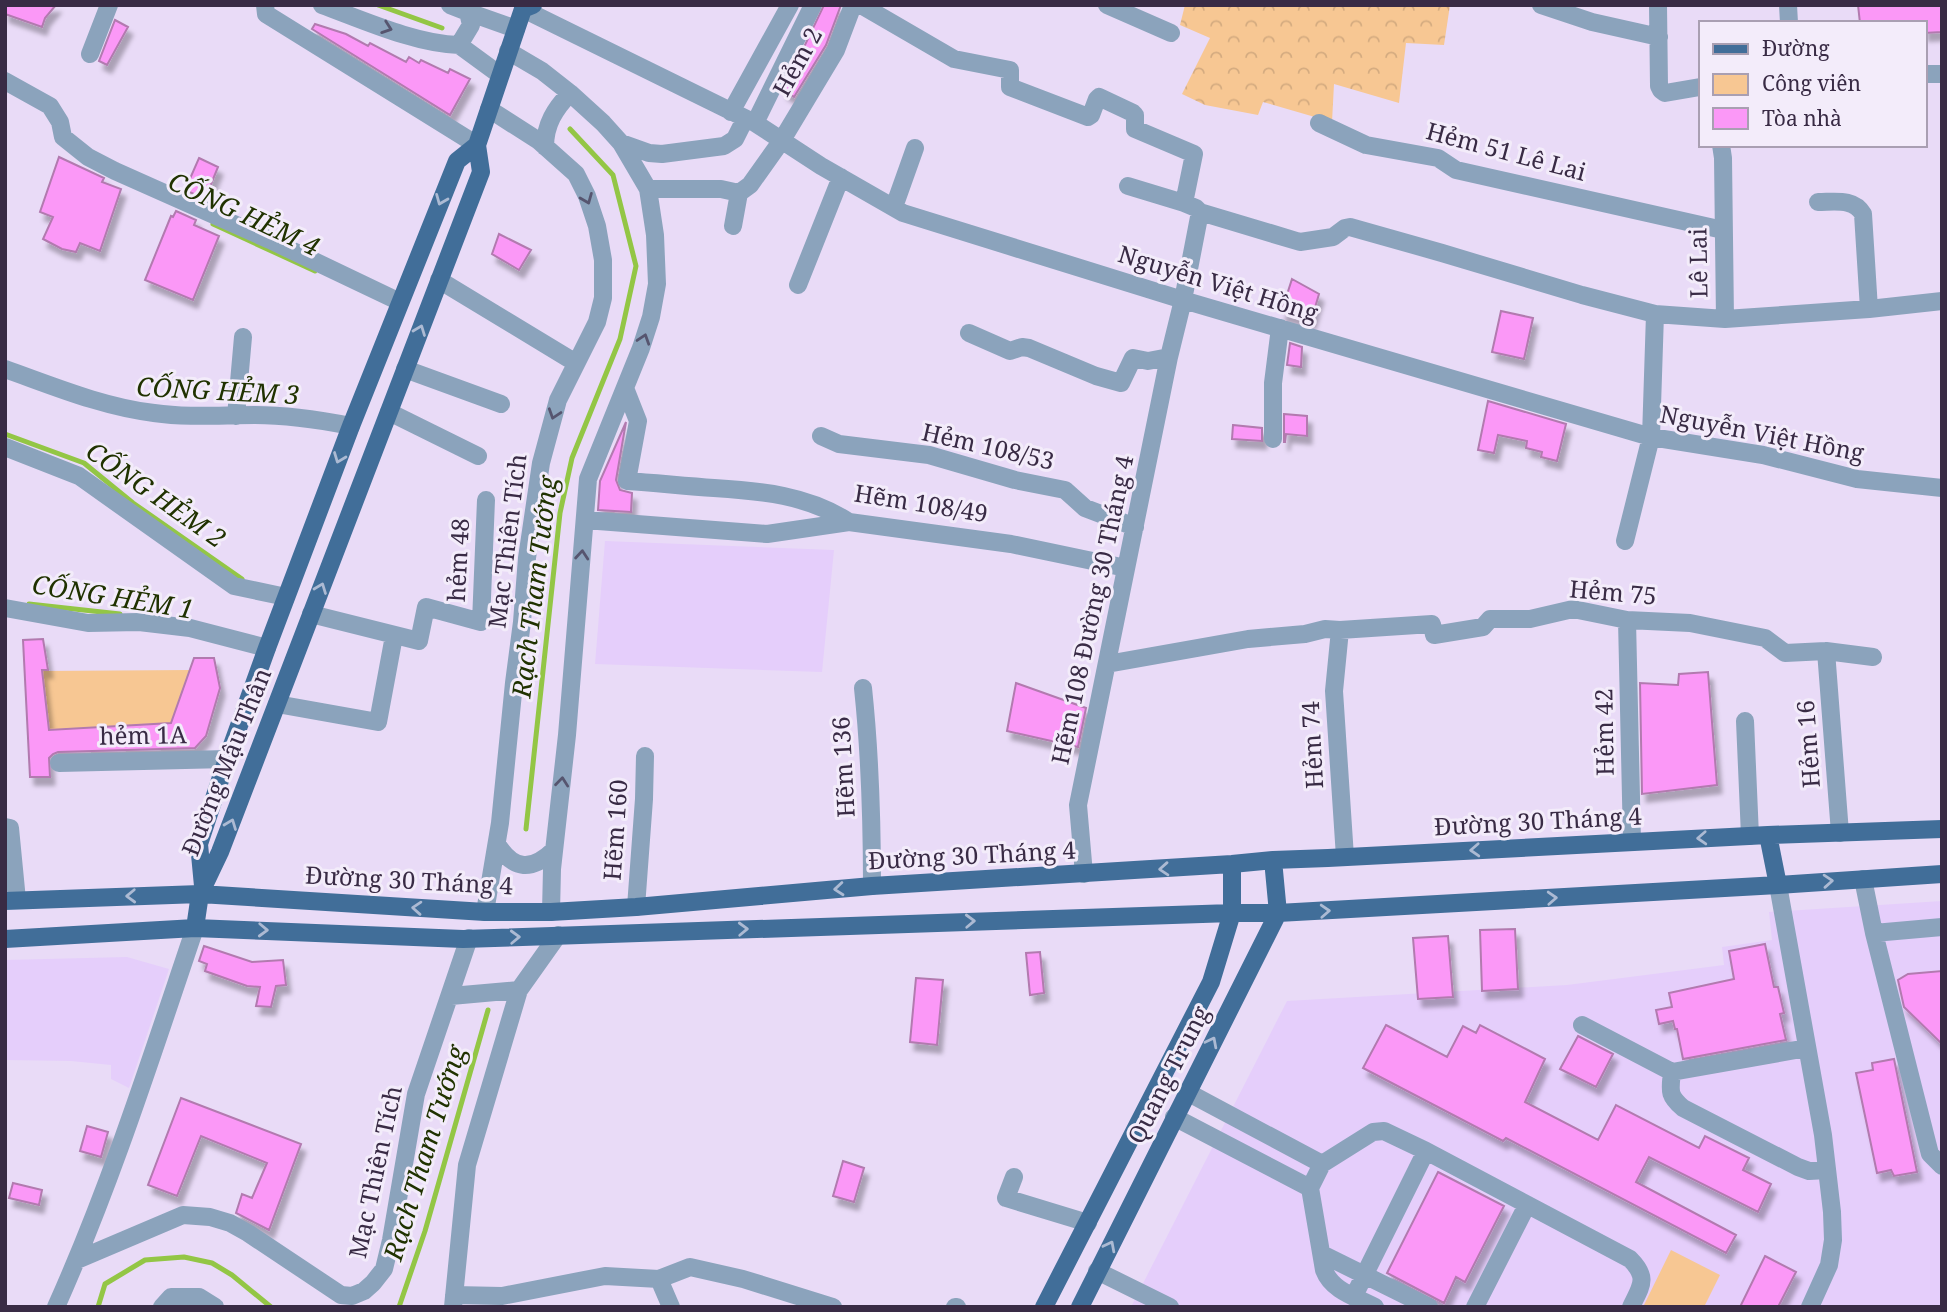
<svg xmlns="http://www.w3.org/2000/svg" width="1947" height="1312" font-family="'Noto Serif',serif">
  <style>
    .built { fill: #e5cefb }
    .green { fill: #f7c793 }
    .forest { fill: url(#forest-crowns) }
    .lines { fill: none; stroke-linecap: round; stroke-linejoin: round }
    .stream { stroke: #93c645; stroke-width: 5 }
    .building { fill: #fb98f7; stroke: #b27aaf; stroke-width: 2; filter: url(#shadow) }
    .minor { stroke: #8ba3bc; stroke-width: 18 }
    .major { stroke: #416e99; stroke-width: 18 }
    .oneway { stroke: #56556f }
    .oneway2 { stroke: #acbad3 }
    .labels { text-anchor: middle; stroke-width: 6; stroke-linejoin: round; paint-order: stroke }
    .street-label { font-size: 24px; fill: #392b45; stroke: #f3ecfa }
    .water-label { font-size: 26px; font-style: italic; fill: #203200; stroke: #f3ecfa }
  </style>
  <defs>
    <pattern id="forest-crowns" width="20" height="18" patternUnits="userSpaceOnUse" patternTransform="scale(1.75)"><rect width="20" height="18" fill="#f7c793"/><path d="M2 6a3 3 0 1 1 6 0M12 15a3 3 0 1 1 6 0" fill="none" stroke="#d4ab80"/></pattern>
    <filter id="shadow"><feDropShadow dx="4.5" dy="8" stdDeviation="2" flood-color="#0004"/></filter>
  </defs>
  <rect width="100%" height="100%" fill="#e9dbf7"/>
  <!-- built -->
  <path class="built" d="M605 541 834 550 822 672 595 664Z
    M1942 901V1307H1131L1287 1001 1567 985 1724 965 1722 947 1772 940 1769 912Z
    M127 957 169 969 129 1088 111 1079V1065L71 1061 5 1060V960Z"/>
  <!-- green -->
  <path class="green" d="M190 670 171 723 49 730 42 671Z
    M1671 1250 1720 1275 1704 1307H1643Z"/>
  <!-- forest -->
  <path class="forest" d="M1185 5H1450L1444 45 1406 43 1399 103 1334 84 1332 122 1263 102 1258 115 1205 105 1182 94 1210 38 1180 25Z"/>
  <g class="lines">
    <!-- stream -->
    <path class="stream" d="M378 5 442 28
      M213 224 315 271
      M5 434 84 463 133 503 242 579
      M29 604 120 614
      M526 829 560 513 572 458 620 339 636 266 613 175 570 129
      M98 1307 105 1284 145 1260 184 1257 212 1263 232 1275 271 1307
      M399 1307 425 1231 488 1010"/>
  </g>
  <!-- building -->
  <path class="building" d="M5 5H56L45 18 42 27 5 14Z
    M824 5H841L826 45 794 97 783 91Z
    M1858 5H1942V32L1924 33V23H1860Z
    M115 20 128 27 107 65 99 61Z
    M315 24 346 34 368 46 370 43 406 62 409 57 419 63 421 60 448 73 450 69 470 79 450 115 312 29Z
    M59 157 104 178 102 182 121 189 100 251 80 243 76 252 62 249 43 239 53 217 40 212Z
    M199 158 218 167 205 199 185 190Z
    M176 211 196 220 194 225 219 236 193 300 145 280 171 216 173 217Z
    M499 234 531 250 519 270 492 254Z
    M1292 279 1319 294 1311 321 1281 313Z
    M1501 311 1533 318 1524 359 1492 352Z
    M1290 343 1302 347 1301 367 1287 365Z
    M1488 401 1566 424 1557 461 1541 457 1542 452 1526 448 1527 441 1498 435 1494 453 1478 450Z
    M1284 414 1307 416V436L1286 434 1285 442H1284Z
    M626 422 616 480 620 490 632 493 631 512 598 510 600 481Z
    M1233 425 1262 428V441L1232 439Z
    M43 639 48 670H42L49 730 171 723 194 658H214L220 688 206 736 195 748 58 752 53 754 49 758 50 777H30L23 640Z
    M1708 672 1717 785 1642 794 1640 683 1678 685 1679 674Z
    M1016 683 1086 708 1078 747 1007 731Z
    M1515 929 1518 989 1482 991 1480 930Z
    M1448 936 1453 997 1418 999 1413 938Z
    M1765 944 1774 987H1778L1784 1013 1780 1014 1786 1040 1683 1059 1677 1029H1675L1673 1021 1659 1024 1656 1010 1672 1007 1669 993 1734 979 1729 951Z
    M204 946 252 962 283 960 286 985 276 986 271 1007 256 1006 260 987 247 986 205 971 207 964 199 961Z
    M1040 952 1044 993 1030 995 1026 953Z
    M1942 971V1044L1904 1007 1898 980 1908 974Z
    M916 978 943 980 937 1045 910 1042Z
    M1386 1025 1447 1057 1463 1026 1476 1033 1480 1025 1545 1059 1525 1102 1598 1140 1616 1105 1699 1148 1705 1136 1749 1158 1743 1170 1771 1184 1758 1212 1649 1157 1636 1182 1736 1235 1726 1253 1506 1138 1503 1141 1363 1068Z
    M1578 1036 1613 1054 1596 1087 1560 1069Z
    M1894 1059 1917 1172 1894 1176 1891 1170 1877 1173 1856 1073 1873 1070 1872 1063Z
    M181 1098 301 1144 269 1230 236 1213 242 1194 252 1198 267 1163 201 1136 177 1196 148 1185Z
    M87 1126 108 1132 101 1157 80 1151Z
    M843 1161 864 1168 854 1202 833 1196Z
    M1438 1172 1504 1206 1465 1282 1456 1277 1444 1303 1387 1273Z
    M13 1183 42 1190 39 1205 9 1198Z
    M1765 1256 1796 1272 1778 1307H1740Z"/>
  <g class="lines">
    <!-- minor -->
    <path class="minor" d="M265 5 266 14 477 145
      M322 5C363 20 416 44 459 45L471 25 468 12 450 5
      M861 5 954 59 1010 70V87L1088 117 1091 115 1097 99 1099 97 1133 113 1135 115V129L1194 154 1184 203 1196 208 1200 212 1300 242 1333 237 1345 228 1350 227 1442 253 1582 295 1655 314 1725 319 1869 309 1942 301
      M1107 5 1171 33
      M1541 5 1592 22 1659 37
      M1658 5 1659 86 1661 90 1665 93 1700 87
      M1788 5 1789 23
      M523 9 755 123 821 166 903 213 1183 300 1651 437 1763 455 1857 479 1942 488
      M468 12 516 29
      M459 45 500 75
      M508 51 542 71 570 93 603 123 621 143 648 189 655 235 657 284 651 317 641 348 588 479 567 735 552 869 551 912
      M90 54 109 5
      M1924 74H1942
      M5 81 50 106 60 122 63 137 88 157 115 171 270 240 400 302
      M731 112 790 5
      M755 123 813 5
      M1319 123 1366 145 1438 158 1456 170 1723 230
      M621 143 649 153 662 154 724 146 735 139 745 119
      M1721 145 1723 158 1725 319
      M545 147C545 124 555 109 570 93
      M1128 186 1184 203
      M648 189H721L739 193 750 185 782 140 836 50 853 5
      M1818 202C1835 202 1854 198 1863 214L1869 309
      M894 207 915 148
      M733 226 739 193
      M439 280 576 363
      M798 285 841 177
      M969 333 1010 351 1022 347 1029 348 1096 376 1121 383 1133 358 1148 361 1169 357
      M5 369C53 386 103 407 154 413 188 418 221 415 255 415 287 415 320 420 351 426
      M405 369 501 404
      M625 388 638 421 627 481C656 483 685 486 714 488 761 491 808 495 849 522L1011 544 1126 568
      M389 412 478 456
      M236 416 243 337
      M821 436 839 444 929 455 1015 480 1065 490 1085 508 1135 527
      M1273 439V383L1280 328
      M5 447 79 476 234 586 286 597
      M585 520 767 534 849 522
      M1625 541 1651 437 1655 314
      M5 608 88 623 139 622 190 628 267 648
      M311 614 419 641 426 607 481 622 486 500
      M1627 620 1632 842
      M1340 630 1334 691 1345 857
      M1826 651 1840 833
      M1107 664 1248 639 1305 634 1325 629 1340 630 1432 624 1434 635 1483 627 1490 619H1530L1573 609 1627 620 1690 623 1765 638 1785 653 1826 651 1873 657
      M863 688C870 754 872 819 872 886
      M277 704 378 722 394 636
      M1745 721 1750 836
      M59 763 227 759
      M5 827 10 828 17 900
      M497 844C514 871 532 871 554 850
      M1084 874 1078 805 1169 357 1183 300 1200 212
      M1863 879 1874 933 1930 1154 1942 1166
      M1778 885 1823 1135 1832 1212 1833 1240 1829 1265 1810 1307
      M636 907 644 799 645 756
      M485 912 500 823 514 683 522 622 527 558 541 463 558 400 597 322 603 298V260L597 226 587 196 576 174 539 141 489 109
      M1874 933 1942 927
      M451 996 519 990
      M1582 1025 1672 1072 1807 1048
      M1672 1072C1670 1091 1668 1095 1683 1108L1798 1167 1809 1171 1827 1170
      M1187 1092 1322 1164
      M1174 1117 1310 1188
      M1014 1177 1006 1198 1088 1223
      M1322 1254 1429 1307
      M77 1260 183 1215 210 1217 230 1223 248 1233 341 1295 352 1296 364 1291 373 1283 384 1269 391 1240 416 1094 469 938
      M1097 1271 1170 1307
      M659 1279 671 1307
      M454 1295 502 1296 605 1276 659 1279 690 1267 743 1279 833 1307
      M1354 1296 1426 1151
      M56 1307C111 1184 152 1055 195 928
      M162 1307 171 1297H199L215 1307
      M453 1307 467 1165 519 990 558 935
      M955 1307H957
      M1375 1307C1356 1297 1332 1291 1324 1270L1310 1188 1322 1164 1373 1132 1384 1131 1426 1151 1630 1259C1649 1278 1641 1286 1631 1307
      M1475 1307 1527 1205"/>
    <!-- major -->
    <path class="major" d="M1768 835 1778 885
      M203 886 199 844 227 759 267 648 351 426 457 161 477 145
      M5 901 200 894 485 912H551L636 907 872 886 1232 864 1273 860 1328 858 1768 835 1942 829
      M195 928 200 894 220 852 481 172 477 145 523 9 533 5
      M5 939 195 928 463 939 1232 913H1278L1778 885 1942 874
      M1044 1307 1211 982 1232 913V864
      M1080 1307 1278 913 1273 860"/>
  </g>
  <!-- one-way arrows -->
  <defs><path id="oneway-chevron" d="M-2-3.5L2.5 0L-2 3.5" fill="none" stroke-width="1.6" stroke-linecap="round" stroke-linejoin="round" transform="scale(1.75)"/></defs>
  <g class="oneway">
    <use href="#oneway-chevron" transform="translate(387 28) rotate(19)"/>
    <use href="#oneway-chevron" transform="translate(587 199) rotate(68)"/>
    <use href="#oneway-chevron" transform="translate(644 339) rotate(-72)"/>
    <use href="#oneway-chevron" transform="translate(554 414) rotate(108)"/>
    <use href="#oneway-chevron" transform="translate(582 555) rotate(-85)"/>
    <use href="#oneway-chevron" transform="translate(562 782) rotate(-84)"/>
  </g>
  <g class="oneway2">
    <use href="#oneway-chevron" transform="translate(441 200) rotate(112)"/>
    <use href="#oneway-chevron" transform="translate(420 330) rotate(-69)"/>
    <use href="#oneway-chevron" transform="translate(339 458) rotate(111)"/>
    <use href="#oneway-chevron" transform="translate(321 588) rotate(-69)"/>
    <use href="#oneway-chevron" transform="translate(231 824) rotate(-69)"/>
    <use href="#oneway-chevron" transform="translate(1702 838) rotate(177)"/>
    <use href="#oneway-chevron" transform="translate(1475 850) rotate(177)"/>
    <use href="#oneway-chevron" transform="translate(1164 869) rotate(176)"/>
    <use href="#oneway-chevron" transform="translate(1828 881) rotate(-4)"/>
    <use href="#oneway-chevron" transform="translate(839 889) rotate(175)"/>
    <use href="#oneway-chevron" transform="translate(131 896) rotate(178)"/>
    <use href="#oneway-chevron" transform="translate(1552 898) rotate(-3)"/>
    <use href="#oneway-chevron" transform="translate(417 908) rotate(-176)"/>
    <use href="#oneway-chevron" transform="translate(1325 911) rotate(-3)"/>
    <use href="#oneway-chevron" transform="translate(970 921) rotate(-2)"/>
    <use href="#oneway-chevron" transform="translate(743 929) rotate(-2)"/>
    <use href="#oneway-chevron" transform="translate(263 930) rotate(2)"/>
    <use href="#oneway-chevron" transform="translate(515 937) rotate(-2)"/>
    <use href="#oneway-chevron" transform="translate(1212 1042) rotate(-63)"/>
    <use href="#oneway-chevron" transform="translate(1110 1246) rotate(-63)"/>
  </g>
  <g class="labels">
    <!-- street labels -->
    <g class="street-label">
      <text transform="translate(798 62) rotate(-61)" y="8">Hẻm 2</text>
      <text transform="translate(1506 152) rotate(15)" y="8">Hẻm 51 Lê Lai</text>
      <text transform="translate(1699 263) rotate(-91)" y="8">Lê Lai</text>
      <text transform="translate(1218 284) rotate(17)" y="8">Nguyễn Việt Hồng</text>
      <text transform="translate(1762 434) rotate(11)" y="8">Nguyễn Việt Hồng</text>
      <text transform="translate(988 447) rotate(13)" y="8">Hẻm 108/53</text>
      <text transform="translate(921 504) rotate(9)" y="8">Hẽm 108/49</text>
      <text transform="translate(508 541) rotate(-83)" y="8">Mạc Thiên Tích</text>
      <text transform="translate(459 560) rotate(-87)" y="8">hẻm 48</text>
      <text transform="translate(1613 593) rotate(5)" y="8">Hẻm 75</text>
      <text transform="translate(1093 610) rotate(-78)" y="8">Hẽm 108 Đường 30 Tháng 4</text>
      <text transform="translate(1605 732) rotate(-91)" y="8">Hẻm 42</text>
      <text transform="translate(143 736) rotate(-1)" y="8">hẻm 1A</text>
      <text transform="translate(1809 744) rotate(-94)" y="8">Hẻm 16</text>
      <text transform="translate(1313 745) rotate(-93)" y="8">Hẻm 74</text>
      <text transform="translate(227 762) rotate(-68)" y="8">Đường Mậu Thân</text>
      <text transform="translate(844 767) rotate(-93)" y="8">Hẽm 136</text>
      <text transform="translate(1538 822) rotate(-3)" y="8">Đường 30 Tháng 4</text>
      <text transform="translate(616 830) rotate(-86)" y="8">Hẽm 160</text>
      <text transform="translate(972 856) rotate(-3)" y="8">Đường 30 Tháng 4</text>
      <text transform="translate(409 881) rotate(3)" y="8">Đường 30 Tháng 4</text>
      <text transform="translate(1169 1075) rotate(-63)" y="8">Quang Trung</text>
      <text transform="translate(376 1172) rotate(-78)" y="8">Mạc Thiên Tích</text>
    </g>
    <!-- water labels -->
    <g class="water-label">
      <text transform="translate(244 214) rotate(25)" y="9">CỐNG HẺM 4</text>
      <text transform="translate(218 391) rotate(3)" y="9">CỐNG HẺM 3</text>
      <text transform="translate(156 495) rotate(35)" y="9">CỐNG HẺM 2</text>
      <text transform="translate(535 587) rotate(-83)" y="9">Rạch Tham Tướng</text>
      <text transform="translate(113 597) rotate(9)" y="9">CỐNG HẺM 1</text>
      <text transform="translate(425 1153) rotate(-73)" y="9">Rạch Tham Tướng</text>
    </g>
  </g>
  <!-- border -->
  <rect width="1947" height="1312" fill="none" stroke="#392b45" stroke-width="14"/>
  <!-- legend -->
  <rect x="1699" y="21" width="228" height="126" fill="#f3ecfa" stroke="#a99fb2" stroke-width="2"/>
  <rect x="1713" y="44" width="35" height="10" fill="#416e99" stroke="#a99fb2" stroke-width="2"/>
  <text x="1762" y="56" font-size="21" fill="#392b45">Đường</text>
  <rect x="1713" y="74" width="35" height="21" fill="#f7c793" stroke="#a99fb2" stroke-width="2"/>
  <text x="1762" y="91" font-size="21" fill="#392b45">Công viên</text>
  <rect x="1713" y="108" width="35" height="21" fill="#fb98f7" stroke="#a99fb2" stroke-width="2"/>
  <text x="1762" y="126" font-size="21" fill="#392b45">Tòa nhà</text>
</svg>
